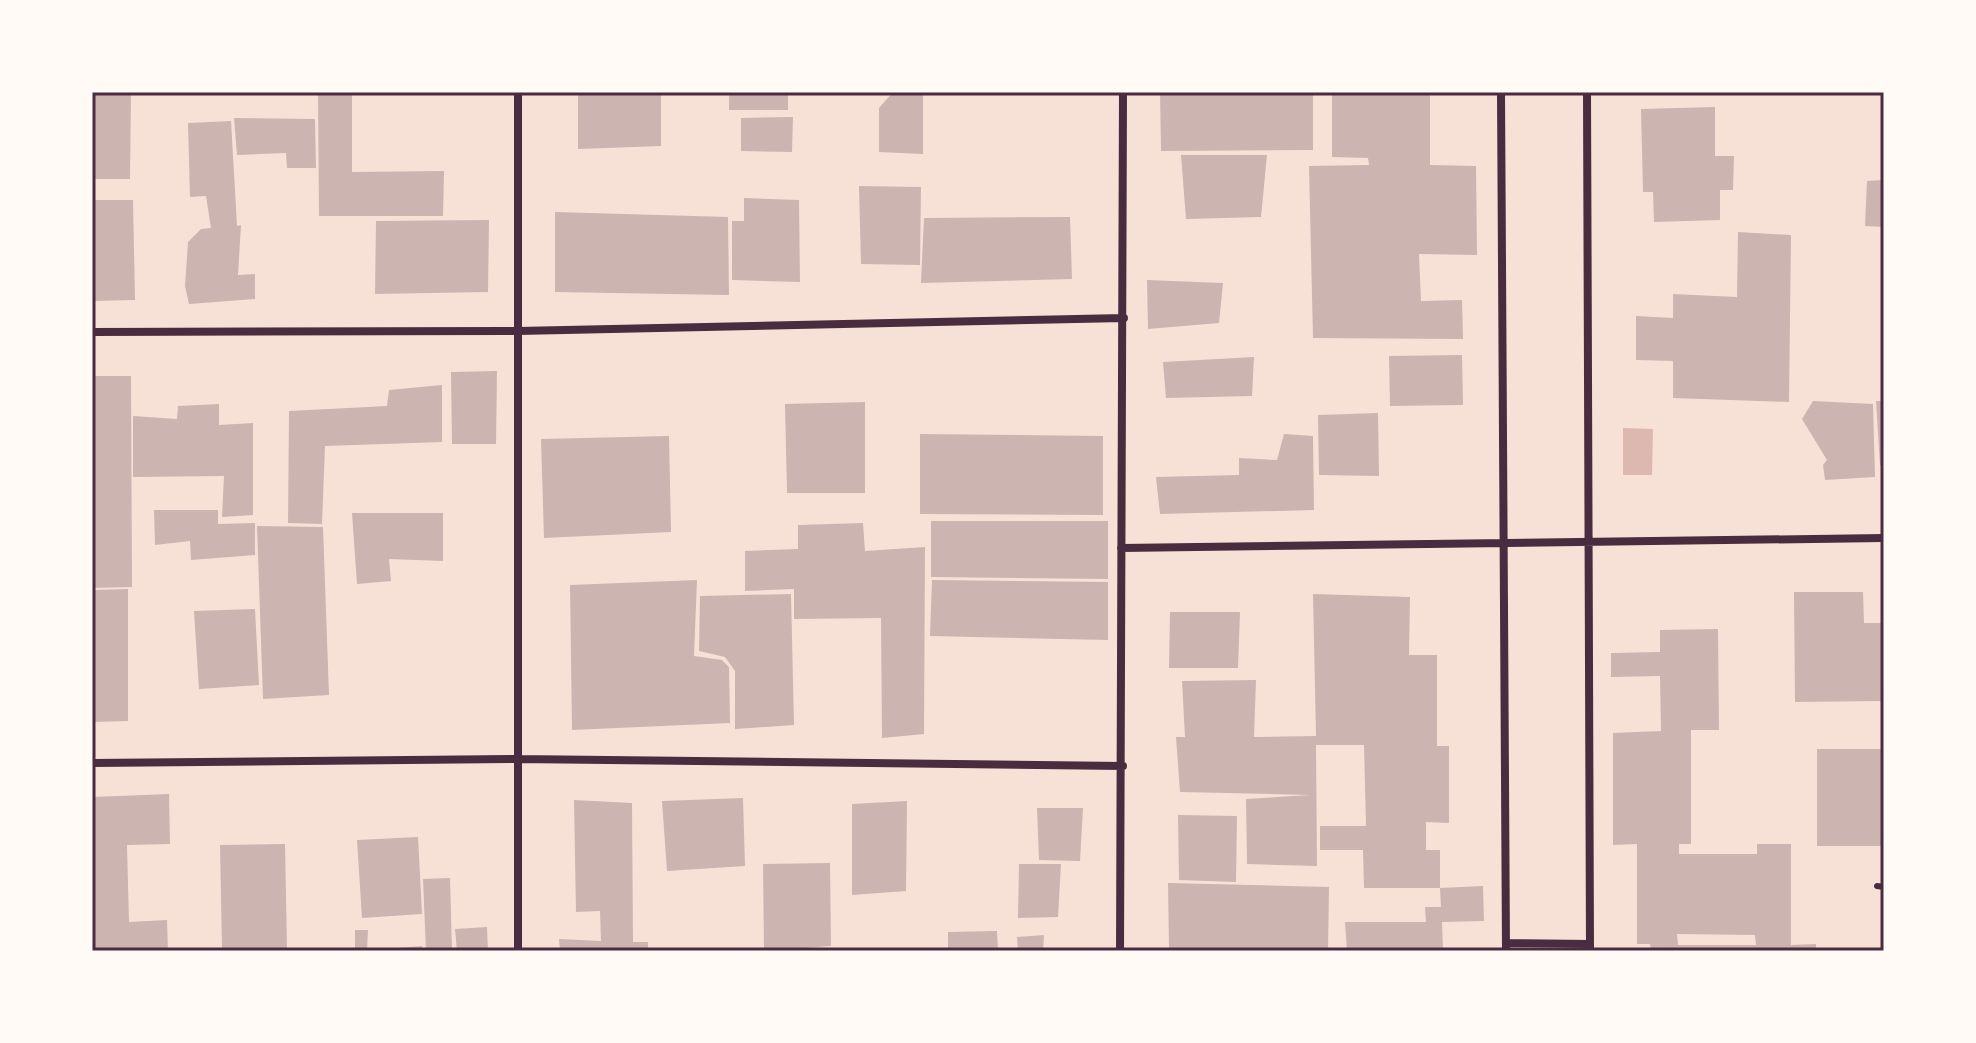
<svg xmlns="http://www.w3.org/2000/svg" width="1976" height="1043" font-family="'Sofia Sans Condensed',sans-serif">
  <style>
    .water { fill: #dcb8b0 }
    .building { fill: #ccb4b1; fill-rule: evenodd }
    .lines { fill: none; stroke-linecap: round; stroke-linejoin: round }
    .service { stroke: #4a2c40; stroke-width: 6 }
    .minor { stroke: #4a2c40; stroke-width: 8 }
    .neatline { fill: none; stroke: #4a2c40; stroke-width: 3 }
  </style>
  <rect width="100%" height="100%" fill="#f7e1d7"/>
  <!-- water -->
  <path class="water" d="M1623 428 1653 429 1652 475H1623Z"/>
  <!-- building -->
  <path class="building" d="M92 92H131L130 179H92Z
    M318 92H352V172L444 171 443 216H319Z
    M578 92H661V146L578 149Z
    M729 92H788V110H729Z
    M893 92H923V154L879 152V108Z
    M1160 92H1313V150L1161 151Z
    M1332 92H1430V165L1476 166 1477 255 1419 254 1421 301 1462 300 1463 339 1313 338 1309 166 1369 165 1368 158 1332 157Z
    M1715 107V156H1734L1733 190H1720V220L1654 222 1653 192H1643L1641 109Z
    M793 117 792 152 741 151V118Z
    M234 118 315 119 316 168H287L286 153 237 155Z
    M231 121 237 226 241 225 238 275 255 274V299L189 304 185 286 188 242 201 229 211 228 206 196 190 197 188 123Z
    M1181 155H1267L1261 217 1186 219Z
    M1884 180V227L1865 226 1867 181Z
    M859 186 921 187 920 265 861 264Z
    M744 198 799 200 800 282 732 280V221H744Z
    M92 200H133L135 300 92 301Z
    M555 212 728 217 729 295 555 292Z
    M1070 217 1072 279 921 283 924 218Z
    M489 220 488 292 375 294 376 221Z
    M1738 232 1791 235 1789 402 1673 398V361L1636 360V316L1673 318V294L1737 297Z
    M1147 280 1223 283 1219 323 1148 329Z
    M1462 355 1463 405 1390 406 1389 356Z
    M1254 357 1252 396 1166 398 1163 362Z
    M497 371 496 444H452L451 372Z
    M92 376H131L132 587 92 588Z
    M442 385V442L325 446 322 524 288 523 289 411 387 406 389 390Z
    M1813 401 1873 404 1875 477 1825 480 1823 465 1827 460 1802 419Z
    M1876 401H1884V465H1880Z
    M865 402V493H787L785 404Z
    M219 404V425L253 423V515L222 517 224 476 133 477V416L177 419 178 406Z
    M1378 413 1379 476 1319 475 1318 415Z
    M920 434 1103 436V515L920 514Z
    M1284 434 1313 436 1314 510 1160 514 1156 477 1239 475V458L1277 460Z
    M669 436 671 532 544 538 541 439Z
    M154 510H218V524L255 523V555L191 560 190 541 155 545Z
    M352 513H443V561L389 559 391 581 357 584Z
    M931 521H1108V579L931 577Z
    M863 523 865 551 925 547 924 734 882 738 881 618 794 619V589L745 591V551L798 549V525Z
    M257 526 323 527 329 695 263 699Z
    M697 580 694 656 722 660 729 667 730 723 572 730 570 585Z
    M932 580 1108 582V640L930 636Z
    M128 589V721L92 722V590Z
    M1794 592H1863L1864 623H1884V701L1795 702Z
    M791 594 794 725 735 729V671L725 657 699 651 700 596Z
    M1313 594 1410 597 1409 655H1437V746H1449V823L1426 822V850H1440V888H1364L1363 850H1320V826H1366L1364 745H1316L1317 866 1247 864 1246 799 1310 795 1180 792 1176 737H1185L1182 681 1256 680 1254 737 1316 736Z
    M255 609 259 685 199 689 194 611Z
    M1170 612H1240L1238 668H1169Z
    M1718 629 1719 730H1691V844H1679V854H1757V844H1791V945L1816 944V951H1651L1650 944H1637V844L1613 845V733L1661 731 1660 676 1611 677V653L1660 652V630ZM1677 934 1755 935 1756 945H1678Z
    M1817 749H1884V846H1817Z
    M169 794 170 844 127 845 129 922 167 920 168 951H94L92 797Z
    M743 798 745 866 667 871 662 801Z
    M574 800 632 803 633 942H648V951H560L559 939 601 941 600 911 576 912Z
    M907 801 906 891 852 895V804Z
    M1037 808H1083L1080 861 1039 860Z
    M1178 815 1237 816 1236 882 1179 880Z
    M418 837 422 914 362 918 357 840Z
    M285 844 287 949H222L220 845Z
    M830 863 831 946 764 951 763 864Z
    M1019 864H1061L1058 917 1018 918Z
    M450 878 452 951H426L423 879Z
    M1168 883 1329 887 1328 951H1169Z
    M1483 886 1484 921 1442 922 1443 951H1347L1345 922H1426L1425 907H1441L1440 888Z
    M487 927 488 951H457L455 929Z
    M355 930H368L367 951H355Z
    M997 931 998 951H948V932Z
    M1044 935 1043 951H1018L1017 937Z
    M422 946V951H388V949Z"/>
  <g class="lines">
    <!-- service -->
    <path class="service" d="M1877 886 1884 887"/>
    <!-- minor -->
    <path class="minor" d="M518 92V951
      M1501 92 1506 951
      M1587 92 1590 951
      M92 332 518 331 1124 318
      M1121 548 1884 538
      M92 763 518 759 1123 766
      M1506 943 1590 944
      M1120 951 1123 92"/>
  </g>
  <!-- border -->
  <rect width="1976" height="1043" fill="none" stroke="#fffaf5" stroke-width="188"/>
  <rect x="94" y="94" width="1788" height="855" class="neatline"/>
</svg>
